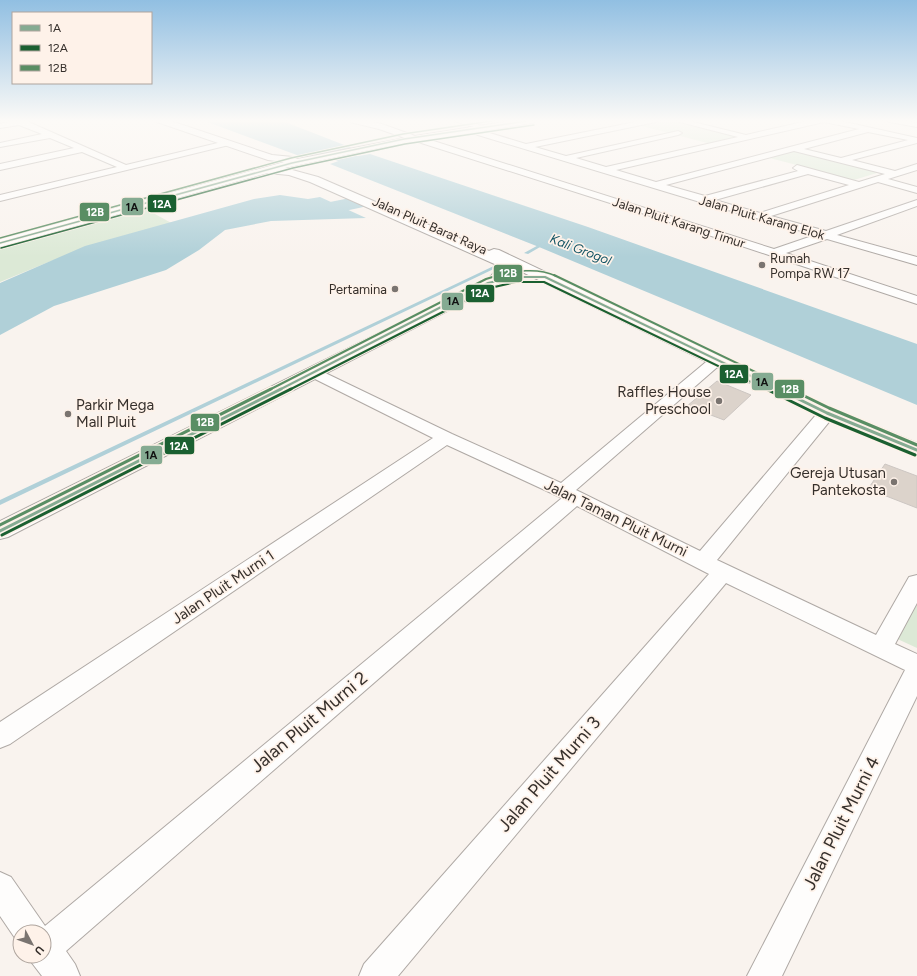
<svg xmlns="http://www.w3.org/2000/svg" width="917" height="976" font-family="Figtree,sans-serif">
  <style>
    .green { fill: #dce9d6 }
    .water { fill: #b0d0d8 }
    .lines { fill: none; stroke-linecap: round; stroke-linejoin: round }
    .stream { fill: #b0d0d8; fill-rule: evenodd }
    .river { fill: #b0d0d8; fill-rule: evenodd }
    .building { fill: #dcd3cb; stroke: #ccc6c2 }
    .minor-casing { stroke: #afa9a5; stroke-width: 2 }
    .tertiary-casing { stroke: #afa9a5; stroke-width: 2 }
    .minor { fill: #fefdfc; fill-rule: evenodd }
    .tertiary { fill: #fefdfc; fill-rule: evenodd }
    .bus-1-far2-casing { stroke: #fef2e9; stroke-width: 3 }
    .bus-1-far1-casing { stroke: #fef2e9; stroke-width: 4 }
    .bus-1-casing { stroke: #fef2e9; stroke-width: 6 }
    .bus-2-far2-casing { stroke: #fef2e9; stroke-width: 3 }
    .bus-2-far1-casing { stroke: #fef2e9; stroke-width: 4 }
    .bus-2-casing { stroke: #fef2e9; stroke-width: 6 }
    .bus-3-far2-casing { stroke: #fef2e9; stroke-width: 3 }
    .bus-3-far1-casing { stroke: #fef2e9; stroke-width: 4 }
    .bus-3-casing { stroke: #fef2e9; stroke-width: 6 }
    .bus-1-far2 { stroke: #85ab92; stroke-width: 1.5 }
    .bus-1-far1 { stroke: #85ab92; stroke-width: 2 }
    .bus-1 { stroke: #85ab92; stroke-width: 3 }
    .bus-2-far2 { stroke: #1b6031; stroke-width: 1.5 }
    .bus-2-far1 { stroke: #1b6031; stroke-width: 2 }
    .bus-2 { stroke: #1b6031; stroke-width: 3 }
    .bus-3-far2 { stroke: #598e64; stroke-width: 1.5 }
    .bus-3-far1 { stroke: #598e64; stroke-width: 2 }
    .bus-3 { stroke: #598e64; stroke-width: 3 }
    .poi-dot { fill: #7a7470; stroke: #fef2e9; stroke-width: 1.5 }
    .labels { text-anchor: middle; stroke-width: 3.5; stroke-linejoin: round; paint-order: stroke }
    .far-street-label { font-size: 13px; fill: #36302c; stroke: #fef2e9 }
    .far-water-label { font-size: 13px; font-style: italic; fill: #115363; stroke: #fef2e9 }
    .far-poi-label { font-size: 13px; fill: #36302c; stroke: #fef2e9; text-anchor: start }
    .poi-label { font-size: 15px; fill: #36302c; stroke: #fef2e9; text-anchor: end }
    .street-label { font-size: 15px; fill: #36302c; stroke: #fef2e9 }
    .near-street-label { font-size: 18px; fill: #36302c; stroke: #fef2e9 }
    .line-badge { stroke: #fef2e9; stroke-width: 1.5 }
    .badge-label { font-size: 11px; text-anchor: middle; font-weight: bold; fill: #fff }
    .pale-badge-label { font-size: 11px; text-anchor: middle; font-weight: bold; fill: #111 }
  </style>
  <rect width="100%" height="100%" fill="#f9f3ee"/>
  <!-- green -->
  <path class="green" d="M664 120 689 124 740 137 711 144 638 125Z
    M795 149 880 172 854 180 766 157Z
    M144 208 175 225 51 261 0 282V247Z
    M917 587V648L891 636Z"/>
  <!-- water -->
  <path class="water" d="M202 120H280L352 148 305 158Z
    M370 154 588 227 917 344V405L539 247 330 164 347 158Z
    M280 195 308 199 320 197 366 218 271 221 225 230 199 250 166 270 54 306 0 335V283L85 246 254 199Z"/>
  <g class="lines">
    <!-- stream -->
    <path class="stream" d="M544 242 547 243 528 254 524 253Z
      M498 264 502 265 0 505V500Z"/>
    <!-- river -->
    <path class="river" d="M237 120H258L404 173 406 177 404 181 397 183 390 181 239 123Z
      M360 196 367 198 370 202 367 206C339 213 307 219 279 211L276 207 279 203 286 201 330 202Z"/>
  </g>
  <!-- building -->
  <path class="building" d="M717 381 751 395 724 420 687 406Z
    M885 464 917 476V508L868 489Z"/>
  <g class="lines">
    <!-- minor casing -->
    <g class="minor-casing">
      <path id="minor" d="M11 120H24L126 165 226 141 230 143 229 145 0 201V195L117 167 82 152 0 170V164L74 148 50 138 0 147V143L42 134 19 125 0 128V124L12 121Z
        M451 120H463L488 128 484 130Z
        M645 120H660L656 122 535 147 566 156 678 131 682 133 678 135 576 158 606 167 738 137 672 120H685L746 135 811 120H836L917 138V143L852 160 895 171 917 164V170L888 179 917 187V193L878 182 771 216 826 231 917 200V206L837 235 917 257V265L827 239 786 253 917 296V304L654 217 415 141 414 139 415 137H421L774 249 815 235 700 202 478 135 466 129 470 127 526 144ZM824 122 859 129 656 182 616 170ZM868 132 908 140 841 158 804 149ZM794 151 885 174 859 182 797 165 793 168 798 171 705 196 666 185ZM808 174 849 185 760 213 715 200Z
        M886 120H902L917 123V127L890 122Z
        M717 356 722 357 724 360 722 363 576 490 700 551 821 409 827 408 833 409 835 413 833 417 717 560 876 635 909 577 917 575V603L895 644 917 654V696L782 976H747L905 670 726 583 398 976H359L364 964 709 574 577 506 66 951 75 964 80 976H42L32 963 29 956H44V932H20L19 944 0 916V872L11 877 45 926 562 498 447 445 10 744 0 748V722L433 438 309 376 306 373 309 370 314 368 319 370 452 434 561 483 712 357Z"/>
    </g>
    <!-- tertiary casing -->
    <g class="tertiary-casing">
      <path id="tertiary" d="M156 120H168L272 155 293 157 297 159 405 138 379 129 350 122 349 120H364L382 124 415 136 517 120H537L533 123 384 147 285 168 318 177 489 251 494 249 499 250 834 409 917 443V456L820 417 512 267 501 282 486 291 8 537 0 539V521L476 285 491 276 499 266 310 182 289 175 268 173 0 247V239L284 162 268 160 157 122Z"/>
    </g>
    <!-- minor -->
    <use href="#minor" class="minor"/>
    <!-- tertiary -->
    <use href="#tertiary" class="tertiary"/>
    <!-- bus-1-far2 casing -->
    <g class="bus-1-far2-casing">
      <path id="bus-1-far2" d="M0 243 292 163 404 139 533 120"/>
    </g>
    <!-- bus-1-far1 casing -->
    <g class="bus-1-far1-casing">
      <path id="bus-1-far1" d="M279 390 488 283 515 277H545L780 390"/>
    </g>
    <!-- bus-1 casing -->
    <g class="bus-1-casing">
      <path id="bus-1" d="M778 389 827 413 917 450
        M0 531 281 389"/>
    </g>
    <!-- bus-2-far2 casing -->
    <g class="bus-2-far2-casing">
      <path id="bus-2-far2" d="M1 248 293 168 405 144 534 125"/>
    </g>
    <!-- bus-2-far1 casing -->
    <g class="bus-2-far1-casing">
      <path id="bus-2-far1" d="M289 390 490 288 516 282H544L768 390"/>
    </g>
    <!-- bus-2 casing -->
    <g class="bus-2-casing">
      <path id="bus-2" d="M766 389 825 418 915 455
        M2 535 291 389"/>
    </g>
    <!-- bus-3-far2 casing -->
    <g class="bus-3-far2-casing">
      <path id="bus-3-far2" d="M0 238 291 158 403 134 498 120
        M495 276C515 271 537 267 556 276"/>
    </g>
    <!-- bus-3-far1 casing -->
    <g class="bus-3-far1-casing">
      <path id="bus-3-far1" d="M554 275 793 390
        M269 390 486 279 499 275"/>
    </g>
    <!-- bus-3 casing -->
    <g class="bus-3-casing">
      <path id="bus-3" d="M790 389 829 408 917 445
        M0 525 271 389"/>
    </g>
    <!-- bus-1-far2 -->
    <use href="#bus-1-far2" class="bus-1-far2"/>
    <!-- bus-1-far1 -->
    <use href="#bus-1-far1" class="bus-1-far1"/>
    <!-- bus-1 -->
    <use href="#bus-1" class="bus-1"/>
    <!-- bus-2-far2 -->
    <use href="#bus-2-far2" class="bus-2-far2"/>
    <!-- bus-2-far1 -->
    <use href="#bus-2-far1" class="bus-2-far1"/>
    <!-- bus-2 -->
    <use href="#bus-2" class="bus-2"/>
    <!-- bus-3-far2 -->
    <use href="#bus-3-far2" class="bus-3-far2"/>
    <!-- bus-3-far1 -->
    <use href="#bus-3-far1" class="bus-3-far1"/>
    <!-- bus-3 -->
    <use href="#bus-3" class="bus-3"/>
  </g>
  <!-- sky -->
  <linearGradient id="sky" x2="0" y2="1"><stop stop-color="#91bfe2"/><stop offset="0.47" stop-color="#fcfaf7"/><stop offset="1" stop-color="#fcfaf7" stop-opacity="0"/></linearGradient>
  <rect width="917" height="257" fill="url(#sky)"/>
  <!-- markers -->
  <g class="poi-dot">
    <circle cx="762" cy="265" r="4"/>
    <circle cx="395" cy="289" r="4"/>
    <circle cx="719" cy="401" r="4"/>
    <circle cx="68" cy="414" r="4"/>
    <circle cx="894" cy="482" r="4"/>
  </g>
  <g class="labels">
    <!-- far-street labels -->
    <g class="far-street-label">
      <text transform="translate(762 217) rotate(16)" y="5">Jalan Pluit Karang Elok</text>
      <text transform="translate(679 222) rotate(18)" y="5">Jalan Pluit Karang Timur</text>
      <text transform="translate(430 225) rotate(24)" y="5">Jalan Pluit Barat Raya</text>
    </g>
    <!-- far-water labels -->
    <g class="far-water-label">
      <text transform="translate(581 249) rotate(21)" y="5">Kali Grogol</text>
    </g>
    <!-- far-poi labels -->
    <g class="far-poi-label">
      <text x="770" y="263">Rumah<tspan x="770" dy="15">Pompa RW 17</tspan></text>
      <text x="387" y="294" text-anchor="end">Pertamina</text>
    </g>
    <!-- poi labels -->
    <g class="poi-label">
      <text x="711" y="397">Raffles House<tspan x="711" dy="17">Preschool</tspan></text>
      <text x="76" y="410" text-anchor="start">Parkir Mega<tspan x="76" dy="17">Mall Pluit</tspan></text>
      <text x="886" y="478">Gereja Utusan<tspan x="886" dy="17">Pantekosta</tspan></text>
    </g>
    <!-- street labels -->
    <g class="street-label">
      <text transform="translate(616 518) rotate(26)" y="5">Jalan Taman Pluit Murni</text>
      <text transform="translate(223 587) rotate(-34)" y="5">Jalan Pluit Murni 1</text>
    </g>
    <!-- near-street labels -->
    <g class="near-street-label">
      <text transform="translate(309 722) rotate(-40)" y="6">Jalan Pluit Murni 2</text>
      <text transform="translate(549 774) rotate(-49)" y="6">Jalan Pluit Murni 3</text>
      <text transform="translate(841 823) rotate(-63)" y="6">Jalan Pluit Murni 4</text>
    </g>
  </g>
  <g class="line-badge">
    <rect x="147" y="194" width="30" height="19" rx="4" fill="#1b6031"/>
    <rect x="121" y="197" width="23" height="19" rx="4" fill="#85ab92"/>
    <rect x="79" y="202" width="31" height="20" rx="4" fill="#598e64"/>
    <rect x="493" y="264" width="30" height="19" rx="4" fill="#598e64"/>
    <rect x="465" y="284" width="30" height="19" rx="4" fill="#1b6031"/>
    <rect x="441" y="292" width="23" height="19" rx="4" fill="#85ab92"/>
    <rect x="719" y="364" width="30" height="20" rx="4" fill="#1b6031"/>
    <rect x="751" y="372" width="23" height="19" rx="4" fill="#85ab92"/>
    <rect x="774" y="379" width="31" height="20" rx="4" fill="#598e64"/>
    <rect x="190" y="413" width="30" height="19" rx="4" fill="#598e64"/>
    <rect x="164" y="436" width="31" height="19" rx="4" fill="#1b6031"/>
    <rect x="140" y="445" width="23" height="20" rx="4" fill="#85ab92"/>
  </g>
  <g class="badge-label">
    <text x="162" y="208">12A</text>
    <text x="95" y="216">12B</text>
    <text x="508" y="277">12B</text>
    <text x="480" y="297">12A</text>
    <text x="734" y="378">12A</text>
    <text x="790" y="393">12B</text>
    <text x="205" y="426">12B</text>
    <text x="179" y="450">12A</text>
  </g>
  <g class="pale-badge-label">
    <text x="132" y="211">1A</text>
    <text x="453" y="305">1A</text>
    <text x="762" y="386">1A</text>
    <text x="151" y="459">1A</text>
  </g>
  <!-- legend -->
  <rect x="12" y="12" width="140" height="72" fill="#fef2e9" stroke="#aea49d"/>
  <rect x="20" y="25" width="20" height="6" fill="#85ab92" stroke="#aea49d"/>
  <text x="48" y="32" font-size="12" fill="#36302c">1A</text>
  <rect x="20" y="45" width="20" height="6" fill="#1b6031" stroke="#aea49d"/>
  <text x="48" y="52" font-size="12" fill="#36302c">12A</text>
  <rect x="20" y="65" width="20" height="6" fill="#598e64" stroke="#aea49d"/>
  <text x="48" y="72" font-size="12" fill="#36302c">12B</text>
  <!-- north arrow -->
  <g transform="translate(32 944) rotate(131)"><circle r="19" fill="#fef2e9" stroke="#aea49d"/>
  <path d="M0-3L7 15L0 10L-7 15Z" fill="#7a7470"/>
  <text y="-6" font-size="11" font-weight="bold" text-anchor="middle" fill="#36302c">U</text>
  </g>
</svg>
